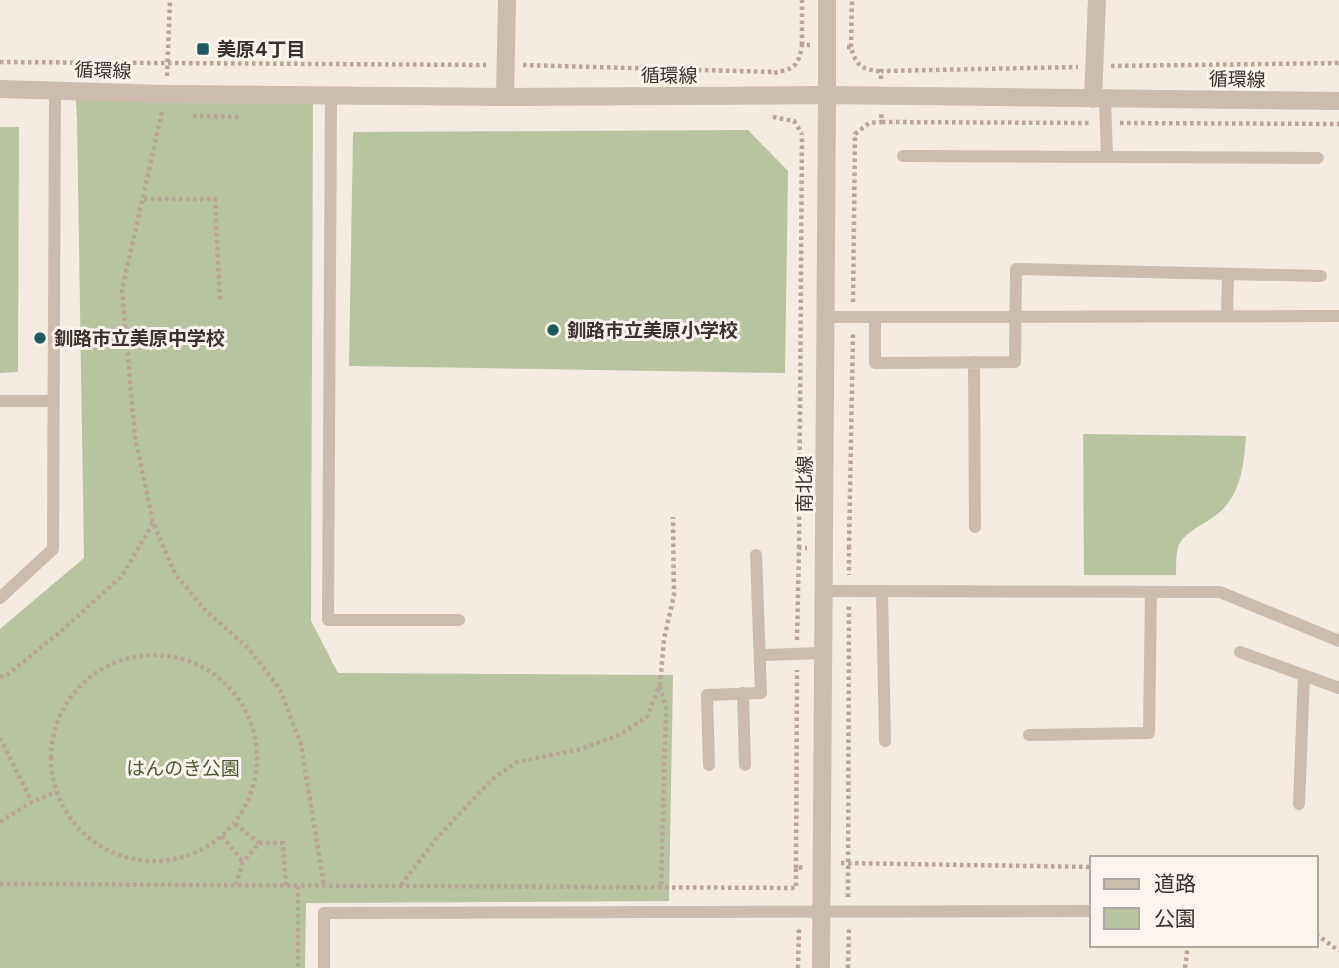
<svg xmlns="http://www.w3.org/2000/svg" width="1339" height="968" font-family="'DM Sans','Noto Sans JP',sans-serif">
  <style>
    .green { fill: #b8c4a0 }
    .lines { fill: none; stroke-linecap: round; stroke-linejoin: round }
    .path { stroke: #b9a596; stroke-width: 4.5; stroke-dasharray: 3.5 3.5; stroke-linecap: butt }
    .service { stroke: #cdbbac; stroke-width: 12 }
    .minor { stroke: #cdbbac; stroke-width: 18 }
    .tertiary { stroke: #cdbbac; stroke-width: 18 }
    .poi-dot { fill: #1f5a5e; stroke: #fbf5ee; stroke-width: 2.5 }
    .labels { text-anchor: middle; stroke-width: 6; stroke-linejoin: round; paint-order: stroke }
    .poi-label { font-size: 19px; font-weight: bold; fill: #3b302b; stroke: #fbf5ee; text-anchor: start }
    .street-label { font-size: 19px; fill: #3b302b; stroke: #fbf5ee }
    .park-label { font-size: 19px; fill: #4a5a2e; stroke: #fbf5ee }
  </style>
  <rect width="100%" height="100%" fill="#f4ebe1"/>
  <!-- green -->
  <path class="green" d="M75 90 313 95 311 621 338 673 673 675 669 901 306 903 305 968H0V629L84 558 77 118Z
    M0 127H19L18 372 0 373Z
    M748 130 788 171 785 373 349 366 353 132Z
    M1083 434 1246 436C1244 462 1242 488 1224 508 1212 522 1184 530 1178 547 1176 555 1176 567 1176 575H1084Z"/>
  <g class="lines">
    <!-- path -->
    <path class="path" d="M802 45V0
      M847 47H851C856 66 862 70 881 71
      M851 47 852 0
      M0 62 486 65
      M523 65 774 72
      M1111 66 1339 63
      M774 73C794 68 798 68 802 45H810
      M167 76 170 0
      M881 79V71L1078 67
      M162 112 122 290 135 437 153 522 175 574 207 612 248 648 280 689 301 745 324 885
      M193 116 240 117
      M773 117 794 121 802 134
      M882 122 1091 123
      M1120 123 1339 124
      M144 199H215L220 302
      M853 302 855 134 869 123 882 122 881 112
      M799 548 802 134
      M847 548H849V575
      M849 548 853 332
      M797 640 799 548H807
      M51 758a103 103 0 1 1 206 0a103 103 0 1 1-206 0Z
      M0 677 7 675 60 632 122 576 153 523
      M660 686 666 709 661 887
      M0 738 32 802
      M0 822 32 802 56 792
      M235 824 259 843
      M222 836 243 862
      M841 863 1092 867
      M796 868 797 670
      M0 884 796 888V868L805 867
      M236 885 243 862 259 843H283L286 886
      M401 885 437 838 491 780 517 762 581 749 619 735 647 717 660 684 664 639 674 595 673 517
      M298 886V968
      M848 897 849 605
      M1316 934 1339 951
      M798 968 799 927
      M848 968 849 927
      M1185 968 1188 945"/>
    <!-- service -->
    <path class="service" d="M331 95 328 620H459
      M1105 99 1107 157
      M903 156 1318 158
      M826 317 1339 316
      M875 317V363L1015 362 1016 269 1321 276
      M1227 317 1228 274
      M974 362 975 527
      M0 401H54
      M824 591 1220 592 1339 641
      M882 591 885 741
      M0 598 53 549 55 90
      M1240 652 1339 688
      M760 655 823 653
      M743 693 745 765
      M1029 735 1149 733 1151 592
      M709 765 707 695 761 693 756 555
      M1299 804 1304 675
      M324 968V913L1092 911"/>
    <!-- minor -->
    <path class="minor" d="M827 0V95
      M505 97 507 0
      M1093 99 1097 0"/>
    <!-- tertiary -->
    <path class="tertiary" d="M0 89 166 94 505 97 827 95 1339 101
      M821 968 827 95"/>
  </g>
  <!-- markers -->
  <g class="poi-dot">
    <rect x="196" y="42" width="14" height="14" rx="3.5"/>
    <circle cx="553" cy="330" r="7"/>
    <circle cx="40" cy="338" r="7"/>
  </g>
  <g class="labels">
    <!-- poi labels -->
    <g class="poi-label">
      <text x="217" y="56">美原4丁目</text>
      <text x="567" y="337">釧路市立美原小学校</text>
      <text x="54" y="345">釧路市立美原中学校</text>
    </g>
    <!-- street labels -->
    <g class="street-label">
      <text transform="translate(103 70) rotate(2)" y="7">循環線</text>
      <text x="669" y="82">循環線</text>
      <text transform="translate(1237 79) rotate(1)" y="7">循環線</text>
      <text transform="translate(804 484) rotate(-90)" y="7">南北線</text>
    </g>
    <!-- park labels -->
    <g class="park-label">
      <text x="183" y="775">はんのき公園</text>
    </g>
  </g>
  <!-- legend -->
  <rect x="1090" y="856" width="228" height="91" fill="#fbf5ee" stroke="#aea6a0" stroke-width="2"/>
  <rect x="1104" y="879" width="35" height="10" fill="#cdbbac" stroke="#aea6a0" stroke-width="2"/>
  <text x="1154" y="891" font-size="21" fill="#3b302b">道路</text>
  <rect x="1104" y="908" width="35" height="21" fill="#b8c4a0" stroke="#aea6a0" stroke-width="2"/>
  <text x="1154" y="926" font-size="21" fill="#3b302b">公園</text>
</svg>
